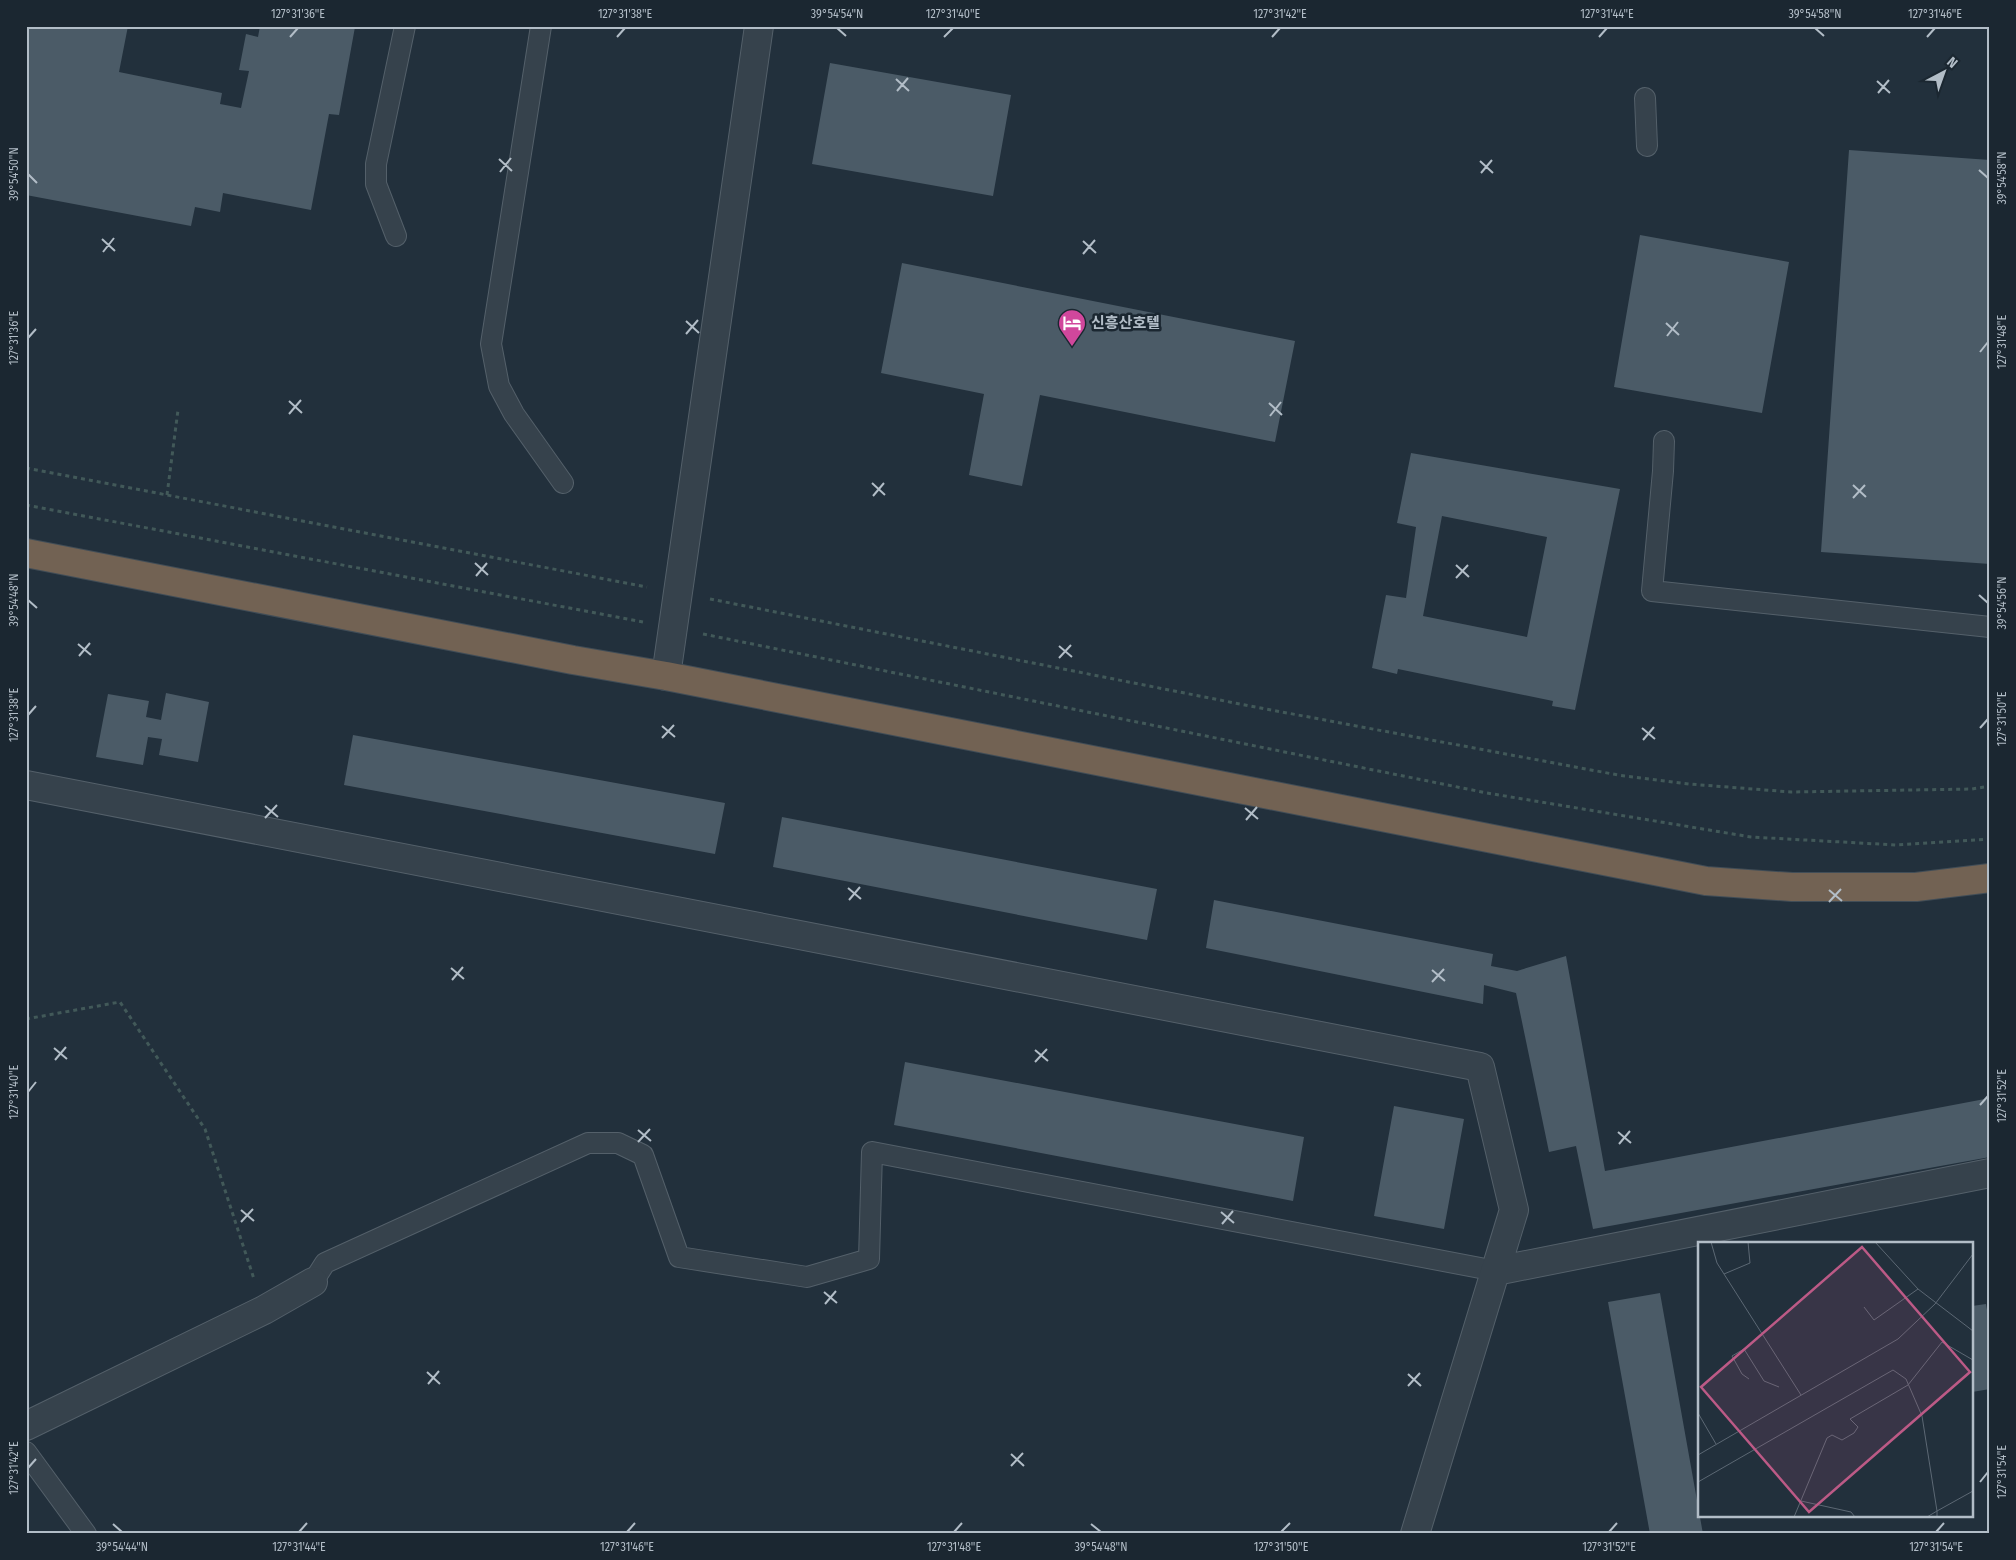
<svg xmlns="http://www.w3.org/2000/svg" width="2016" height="1560" font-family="'Fira Sans Condensed','Noto Sans KR',sans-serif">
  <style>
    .building { fill: #4b5b67; fill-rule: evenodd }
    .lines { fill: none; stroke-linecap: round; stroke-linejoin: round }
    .lane-casing { stroke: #54606a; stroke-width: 22 }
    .street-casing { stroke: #54606a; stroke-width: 30 }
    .highway-casing { stroke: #414d57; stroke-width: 30 }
    .path { stroke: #425959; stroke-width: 3; stroke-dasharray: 4 4; stroke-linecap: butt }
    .lane { stroke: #36424c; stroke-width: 20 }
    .street { stroke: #36424c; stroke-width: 28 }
    .highway { stroke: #726253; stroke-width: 28 }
    .ticks { fill: none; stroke: #b2bdc7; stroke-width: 2 }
    .labels { text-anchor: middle; stroke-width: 5; stroke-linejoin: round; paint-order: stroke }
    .poi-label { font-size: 15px; font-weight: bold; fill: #b2bdc7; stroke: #1b2731; text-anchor: start }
    .inset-road { fill: none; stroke: #5c6874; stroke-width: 1 }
    .view { fill: #bc5a86; fill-opacity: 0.15; stroke: #bc5a86; stroke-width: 2.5 }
    .inset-edge { fill: none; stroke: #b2bdc7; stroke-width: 2.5 }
    .neatline { fill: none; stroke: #b2bdc7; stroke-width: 2 }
    .ticks-label { font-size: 12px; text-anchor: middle; fill: #b2bdc7 }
  </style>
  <rect width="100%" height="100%" fill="#22303c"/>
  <!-- building -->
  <path class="building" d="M29 26H128L119 72 222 93 220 104 241 108 249 71 239 70 246 34 258 37 260 26 355 27 339 115 329 114 311 210 223 193 220 212 195 207 191 226 26 195V41Z
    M830 63 1011 95 993 196 812 164Z
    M1849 150 1990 160V564L1821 552Z
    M1640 235 1789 262 1762 413 1614 387Z
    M902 263 1295 341 1275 442 1040 395 1022 486 969 475 984 394 881 373Z
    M1411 453 1620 489 1575 710 1552 706 1553 701 1398 669 1397 674 1372 668 1386 595 1406 598 1416 527 1397 523ZM1442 516 1547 537 1527 637 1423 616Z
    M166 693 209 702 198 762 159 755 162 739 148 737 143 765 96 757 108 694 149 701 146 717 161 720Z
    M353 735 725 803 715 854 344 785Z
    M782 817 1157 889 1147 940 773 867Z
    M1214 900 1493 954 1491 966 1517 971 1566 956 1605 1171 1990 1098V1157L1593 1229 1576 1146 1549 1152 1516 993 1484 985 1483 1004 1206 948Z
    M905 1062 1304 1137 1293 1201 894 1125Z
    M1394 1106 1464 1119 1444 1229 1374 1216Z
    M1660 1293 1703 1534H1650L1608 1302Z
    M1986 1304 1990 1327V1389L1972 1392V1306Z"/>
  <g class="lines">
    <!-- lane casing -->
    <g class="lane-casing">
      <path id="lane" d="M541 26 491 344 499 386 514 414 563 483
        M1645 98 1647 146
        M396 236 376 184V164L405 26
        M1664 441 1663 471 1652 591 1990 627
        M313 1282 325 1263 588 1143H618L643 1155 679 1257 807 1277 869 1259 872 1152 1496 1271
        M26 1452 86 1534"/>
    </g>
    <!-- street casing -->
    <g class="street-casing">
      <path id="street" d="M666 676 759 26
        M26 785 1480 1067 1514 1210 1415 1534
        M1496 1271 1990 1173
        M26 1426 264 1310 313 1282"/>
    </g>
    <!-- highway casing -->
    <g class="highway-casing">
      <path id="highway" d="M26 553 573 660 666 676 1706 881 1792 887H1916L1990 878"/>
    </g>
    <!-- path -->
    <path class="path" d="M26 468 647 587
      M167 495 178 410
      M26 505 643 622
      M710 599 1250 706 1618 775 1689 784 1791 792 1972 789 1990 786
      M703 634 1487 793 1751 837 1896 845 1990 839
      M26 1019 120 1002 205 1129 254 1279"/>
    <!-- lane -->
    <use href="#lane" class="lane"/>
    <!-- street -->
    <use href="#street" class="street"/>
    <!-- highway -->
    <use href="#highway" class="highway"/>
  </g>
  <!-- ticks -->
  <path class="ticks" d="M837 28 846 36M1815 28 1824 36M290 37 298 28M617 37 625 28M944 37 953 28M1272 37 1280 28M1599 37 1607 28M1927 37 1935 28M896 79 909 91M1877 81 1890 93M897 91 908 78M1878 93 1889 80M499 159 512 171M1480 161 1493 173M1979 170 1988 178M500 172 511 158M1481 173 1492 160M28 174 37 183M102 239 115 251M1083 241 1096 253M103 252 114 238M1083 254 1095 240M686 321 699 333M1666 323 1679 335M686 334 698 320M1667 336 1678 322M28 338 36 329M1980 352 1988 342M289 401 302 413M1269 403 1282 415M289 414 301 400M1270 416 1281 402M872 483 885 495M1853 485 1866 497M873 496 884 483M1853 498 1865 485M475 563 488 575M1456 565 1469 577M476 576 487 563M1456 578 1468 565M1979 595 1988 603M28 600 37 608M78 644 91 655M1059 646 1072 657M79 656 90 643M1059 658 1071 645M28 715 36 706M662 726 675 737M1642 728 1655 739M1980 728 1988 719M662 738 674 725M1643 740 1654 727M265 806 278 817M1245 808 1258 819M265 818 277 805M1246 820 1257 807M848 888 861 899M1829 890 1842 901M849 900 860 887M1829 902 1841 889M451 968 464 979M1432 970 1445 981M452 980 463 967M1432 982 1444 969M54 1048 67 1059M1035 1050 1048 1061M55 1060 66 1047M1035 1062 1047 1049M28 1092 36 1082M1980 1105 1988 1096M638 1130 651 1141M1618 1132 1631 1143M638 1142 650 1129M1619 1144 1630 1131M241 1210 254 1221M1221 1212 1234 1223M241 1222 253 1209M1222 1224 1233 1211M824 1292 837 1303M825 1304 836 1291M427 1372 440 1384M1408 1374 1421 1386M428 1384 439 1371M1408 1386 1420 1373M1011 1454 1024 1466M1011 1466 1023 1453M28 1468 36 1459M1980 1482 1988 1472M113 1524 122 1532M1091 1524 1101 1532M299 1532 307 1523M627 1532 635 1523M954 1532 962 1523M1281 1532 1290 1523M1609 1532 1617 1523M1936 1532 1944 1523"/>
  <!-- icons -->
  <defs>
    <g id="hotel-pin" transform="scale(1.4375)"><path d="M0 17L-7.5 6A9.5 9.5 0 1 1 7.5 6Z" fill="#d1479c" stroke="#1b2731"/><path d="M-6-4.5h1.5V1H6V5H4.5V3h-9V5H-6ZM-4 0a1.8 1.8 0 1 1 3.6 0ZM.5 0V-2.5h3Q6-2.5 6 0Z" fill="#fff"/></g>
  </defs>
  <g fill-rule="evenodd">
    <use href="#hotel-pin" x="1072" y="323"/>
  </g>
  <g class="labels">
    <!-- poi labels -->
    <g class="poi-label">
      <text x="1091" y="328">신흥산호텔</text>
    </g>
  </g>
  <!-- overview -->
  <g transform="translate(1698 1242)">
    <rect width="275" height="275" fill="#22303c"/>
    <path class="inset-road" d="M13 0 19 21 103 153M177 0 220 47 275 89M26 32 52 21 50 0M166 65 176 78 220 47M51 137 44 132 34 114 46 107 66 139 81 145M0 171 18 202M0 213 200 97 237 62 275 12M0 240 195 128 208 137 224 174 239 269 275 249M103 259 153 270 157 275M96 275 129 196 134 193 144 198 156 191 160 185 152 177 210 143 244 100 275 118M229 275 239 269V275"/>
    <path class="view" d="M164 5 272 130 111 270 3 145Z"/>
    <rect width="275" height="275" class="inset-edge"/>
  </g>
  <!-- border -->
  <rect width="2016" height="1560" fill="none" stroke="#1b2731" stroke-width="55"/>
  <!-- north arrow -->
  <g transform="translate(1944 72) rotate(41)" stroke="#1b2731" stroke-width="4" paint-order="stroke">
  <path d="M0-4L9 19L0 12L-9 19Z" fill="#b2bdc7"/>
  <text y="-8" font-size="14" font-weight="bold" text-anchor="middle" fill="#b2bdc7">N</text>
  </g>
  <rect x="28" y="28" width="1960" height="1504" class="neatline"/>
  <g class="ticks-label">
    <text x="298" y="18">127°31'36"E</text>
    <text x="625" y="18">127°31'38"E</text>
    <text x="837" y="18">39°54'54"N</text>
    <text x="953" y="18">127°31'40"E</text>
    <text x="1280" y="18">127°31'42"E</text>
    <text x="1607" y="18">127°31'44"E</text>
    <text x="1815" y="18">39°54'58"N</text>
    <text x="1935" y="18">127°31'46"E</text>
    <text transform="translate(14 174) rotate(-90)" y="4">39°54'50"N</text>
    <text transform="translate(2002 178) rotate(-90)" y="4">39°54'58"N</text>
    <text transform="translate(14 338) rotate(-90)" y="4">127°31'36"E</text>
    <text transform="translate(2002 342) rotate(-90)" y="4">127°31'48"E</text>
    <text transform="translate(14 600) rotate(-90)" y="4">39°54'48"N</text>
    <text transform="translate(2002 603) rotate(-90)" y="4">39°54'56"N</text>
    <text transform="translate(14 715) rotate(-90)" y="4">127°31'38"E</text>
    <text transform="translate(2002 719) rotate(-90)" y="4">127°31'50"E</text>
    <text transform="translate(14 1092) rotate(-90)" y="4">127°31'40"E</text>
    <text transform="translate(2002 1096) rotate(-90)" y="4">127°31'52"E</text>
    <text transform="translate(14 1468) rotate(-90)" y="4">127°31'42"E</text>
    <text transform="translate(2002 1472) rotate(-90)" y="4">127°31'54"E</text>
    <text x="122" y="1551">39°54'44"N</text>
    <text x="299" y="1551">127°31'44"E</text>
    <text x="627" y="1551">127°31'46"E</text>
    <text x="954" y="1551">127°31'48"E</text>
    <text x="1101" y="1551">39°54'48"N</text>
    <text x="1281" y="1551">127°31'50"E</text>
    <text x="1609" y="1551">127°31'52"E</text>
    <text x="1936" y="1551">127°31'54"E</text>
  </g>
</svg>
